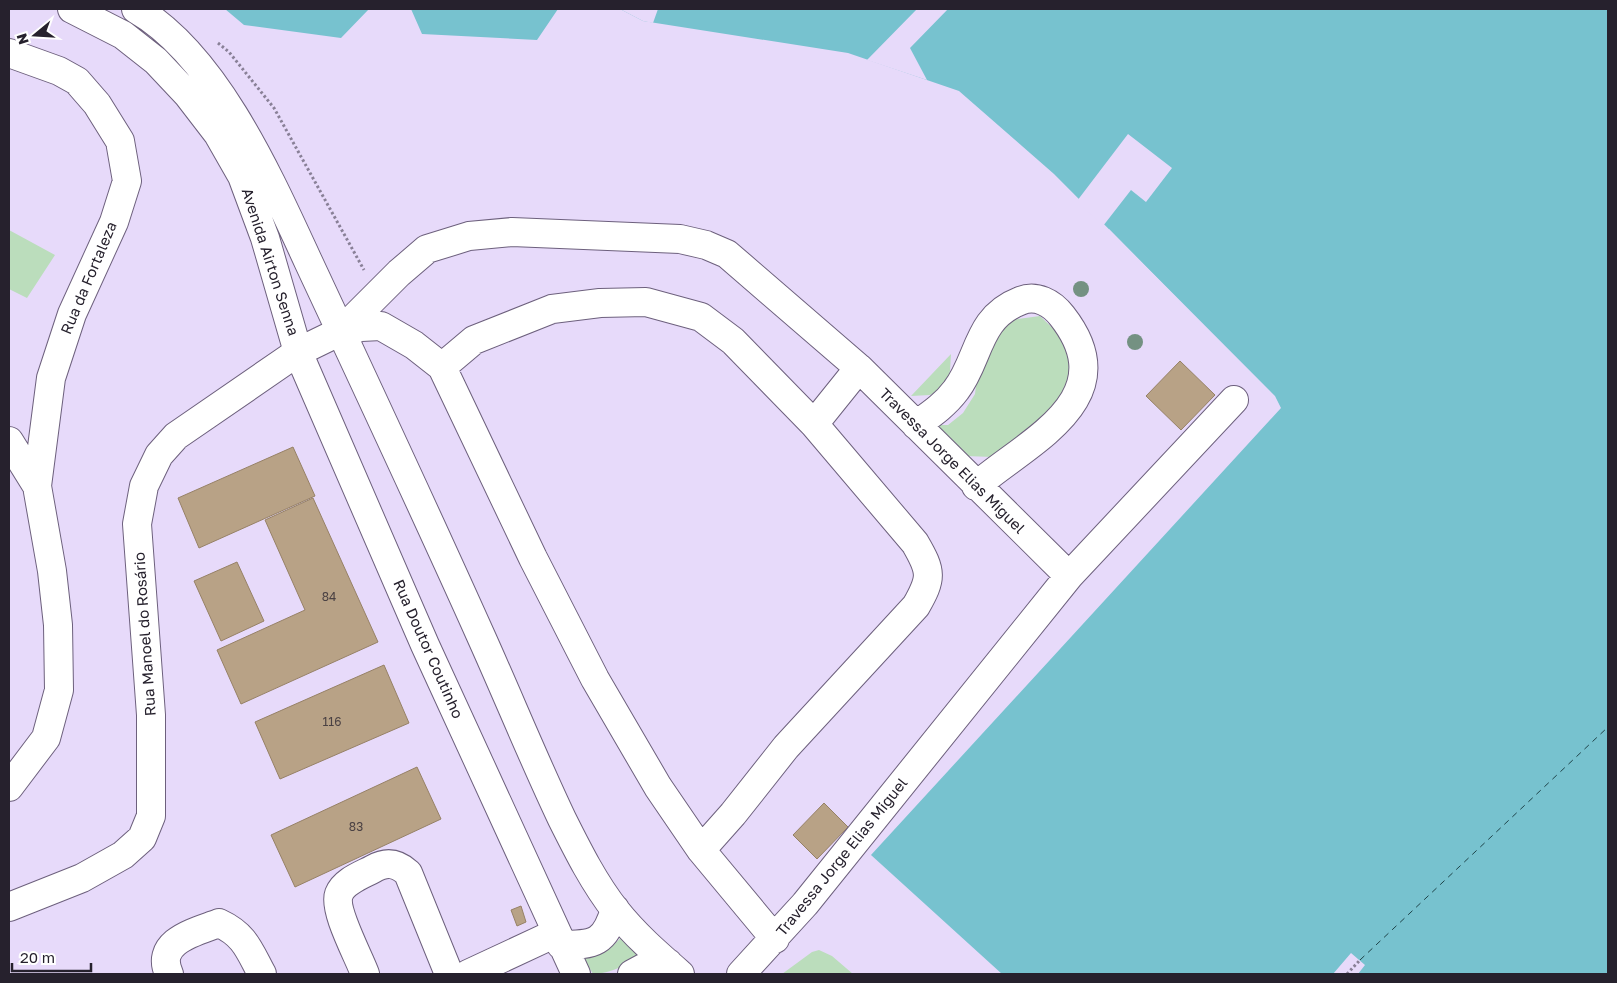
<svg xmlns="http://www.w3.org/2000/svg" width="1617" height="983" font-family="'Golos Text',sans-serif">
  <style>
    .green { fill: #bbddbc }
    .water { fill: #77c2cf }
    .pier { fill: #e7dafa }
    .lines { fill: none; stroke-linecap: round; stroke-linejoin: round }
    .ferry { stroke: #1f444a; stroke-width: 1; stroke-dasharray: 6 5; stroke-linecap: butt }
    .building { fill: #b8a286; stroke: #968166 }
    .minor-casing { stroke: #6d607d; stroke-width: 30 }
    .major-casing { stroke: #6d607d; stroke-width: 30 }
    .path { stroke: #898097; stroke-width: 3; stroke-dasharray: 2.5 2.5; stroke-linecap: butt }
    .minor { stroke: #fff; stroke-width: 28 }
    .major { stroke: #fff; stroke-width: 28 }
    .tree { fill: #749182 }
    .labels { text-anchor: middle; stroke-width: 5; stroke-linejoin: round; paint-order: stroke }
    .number-label { font-size: 12px; fill: #4a4143 }
    .street-label { font-size: 15px; fill: #26212d; stroke: #fff }
  </style>
  <rect width="100%" height="100%" fill="#e7dafa"/>
  <!-- green -->
  <path class="green" d="M9 230 55 255 27 298 9 289Z
    M1040 316 1061 336 1072 361 1067 387 1049 419 993 457 965 456 932 425H948L963 413 975 394 978 368 988 337 1011 320Z
    M951 354 950 371 945 388 930 395 911 396Z
    M622 936 642 957C625 964 611 974 593 974L583 957C602 956 610 950 622 936Z
    M819 950 832 956 853 974H782L812 952Z"/>
  <!-- water -->
  <path class="water" d="M225 9H369L341 38 244 25Z
    M411 9H558L537 40 422 34Z
    M620 9H1608V974H1002L871 855 1281 408 1275 396 1054 174 959 91 848 53 643 21Z"/>
  <!-- pier -->
  <path class="pier" d="M620 9H658L653 23 643 21Z
    M917 9H948L910 48 927 80 867 60Z
    M1128 134 1172 168 1146 202 1131 190 1103 226 1077 201Z
    M1109 229 1212 334 1210 335 1108 231Z
    M1351 953 1365 965 1358 974H1333Z"/>
  <g class="lines">
    <!-- ferry -->
    <path class="ferry" d="M1360 960 1608 727"/>
  </g>
  <!-- building -->
  <path class="building" d="M1180 361 1215 395 1181 430 1146 396Z
    M293 447 315 496 199 548 178 498Z
    M313 498 378 642 241 704 217 650 305 610 265 520Z
    M237 562 264 621 221 641 194 581Z
    M384 665 409 723 280 779 255 722Z
    M417 767 441 819 295 887 271 835Z
    M824 803 848 827 817 859 793 835Z
    M521 906 526 922 517 926 511 910Z"/>
  <g class="lines">
    <!-- minor casing -->
    <g class="minor-casing">
      <path id="minor" d="M9 53 59 71 77 81 97 104 120 141 127 181 114 222 72 314 51 378 37 486 52 571 58 625 59 690 46 738 9 787
        M342 333 361 327 381 326 414 345 442 367 533 558 595 679 658 787 701 850 775 939
        M442 367 474 340 552 309 600 303 646 302 701 317 733 341 814 424 915 543C932 572 932 578 916 606L786 747 733 814 701 850
        M814 424 859 368
        M916 425C930 415 945 405 956 390 980 359 976 318 1020 301 1036 294 1052 303 1062 316 1127 399 1028 441 976 486
        M9 441 37 486
        M9 907 82 878 123 855 142 838 151 816V715L137 524 144 486 159 455 176 436 298 352 341 331 399 273 427 249 469 236 512 232 680 239 706 245 727 254 859 368 1069 576
        M169 974C154 941 196 932 219 923 245 935 249 950 262 974
        M365 974C359 957 333 910 339 894 344 881 362 875 373 869 387 861 397 863 408 873L449 974
        M468 974 556 933
        M741 974 805 904 1069 576 1234 400"/>
    </g>
    <!-- major casing -->
    <g class="major-casing">
      <path id="major" d="M72 9 123 35 156 61 188 95 218 134 242 176 265 238 298 352 425 645 576 974
        M136 9C216 55 270 179 308 261 366 385 424 509 480 634 508 696 533 758 562 819 578 851 594 883 616 911 635 935 657 954 680 974
        M561 945C595 945 605 943 615 909
        M632 974 645 967 668 963"/>
    </g>
    <!-- path -->
    <path class="path" d="M218 43 229 52 274 108 364 270
      M1347 974 1360 960"/>
    <!-- minor -->
    <use href="#minor" class="minor"/>
    <!-- major -->
    <use href="#major" class="major"/>
  </g>
  <!-- trees -->
  <g class="tree">
    <circle cx="1081" cy="289" r="8"/>
    <circle cx="1135" cy="342" r="8"/>
  </g>
  <g class="labels">
    <!-- number labels -->
    <g class="number-label">
      <text x="329" y="601">84</text>
      <text x="332" y="726">116</text>
      <text x="356" y="831">83</text>
    </g>
    <!-- street labels -->
    <g class="street-label">
      <text transform="translate(270 262) rotate(72)" y="5">Avenida Airton Senna</text>
      <text transform="translate(89 278) rotate(-67)" y="5">Rua da Fortaleza</text>
      <text transform="translate(952 461) rotate(45)" y="5">Travessa Jorge Elias Miguel</text>
      <text transform="translate(145 634) rotate(-94)" y="5">Rua Manoel do Rosário</text>
      <text transform="translate(428 649) rotate(66)" y="5">Rua Doutor Coutinho</text>
      <text transform="translate(842 857) rotate(-51)" y="5">Travessa Jorge Elias Miguel</text>
    </g>
  </g>
  <!-- border -->
  <rect width="1617" height="983" fill="none" stroke="#26212d" stroke-width="20"/>
  <!-- north arrow -->
  <g transform="translate(35 35) rotate(252)" stroke="#ffffff" stroke-width="4" paint-order="stroke">
  <path d="M0-4L9 19L0 12L-9 19Z" fill="#26212d"/>
  <text y="-8" font-size="14" font-weight="bold" text-anchor="middle" fill="#26212d">N</text>
  </g>
  <!-- scale -->
  <path d="M12 963v8h79v-8" fill="none" stroke="#26212d" stroke-width="2.5"/>
  <text x="20" y="963" font-size="15" fill="#26212d" stroke="#ffffff" stroke-width="4" paint-order="stroke">20 m</text>
</svg>
